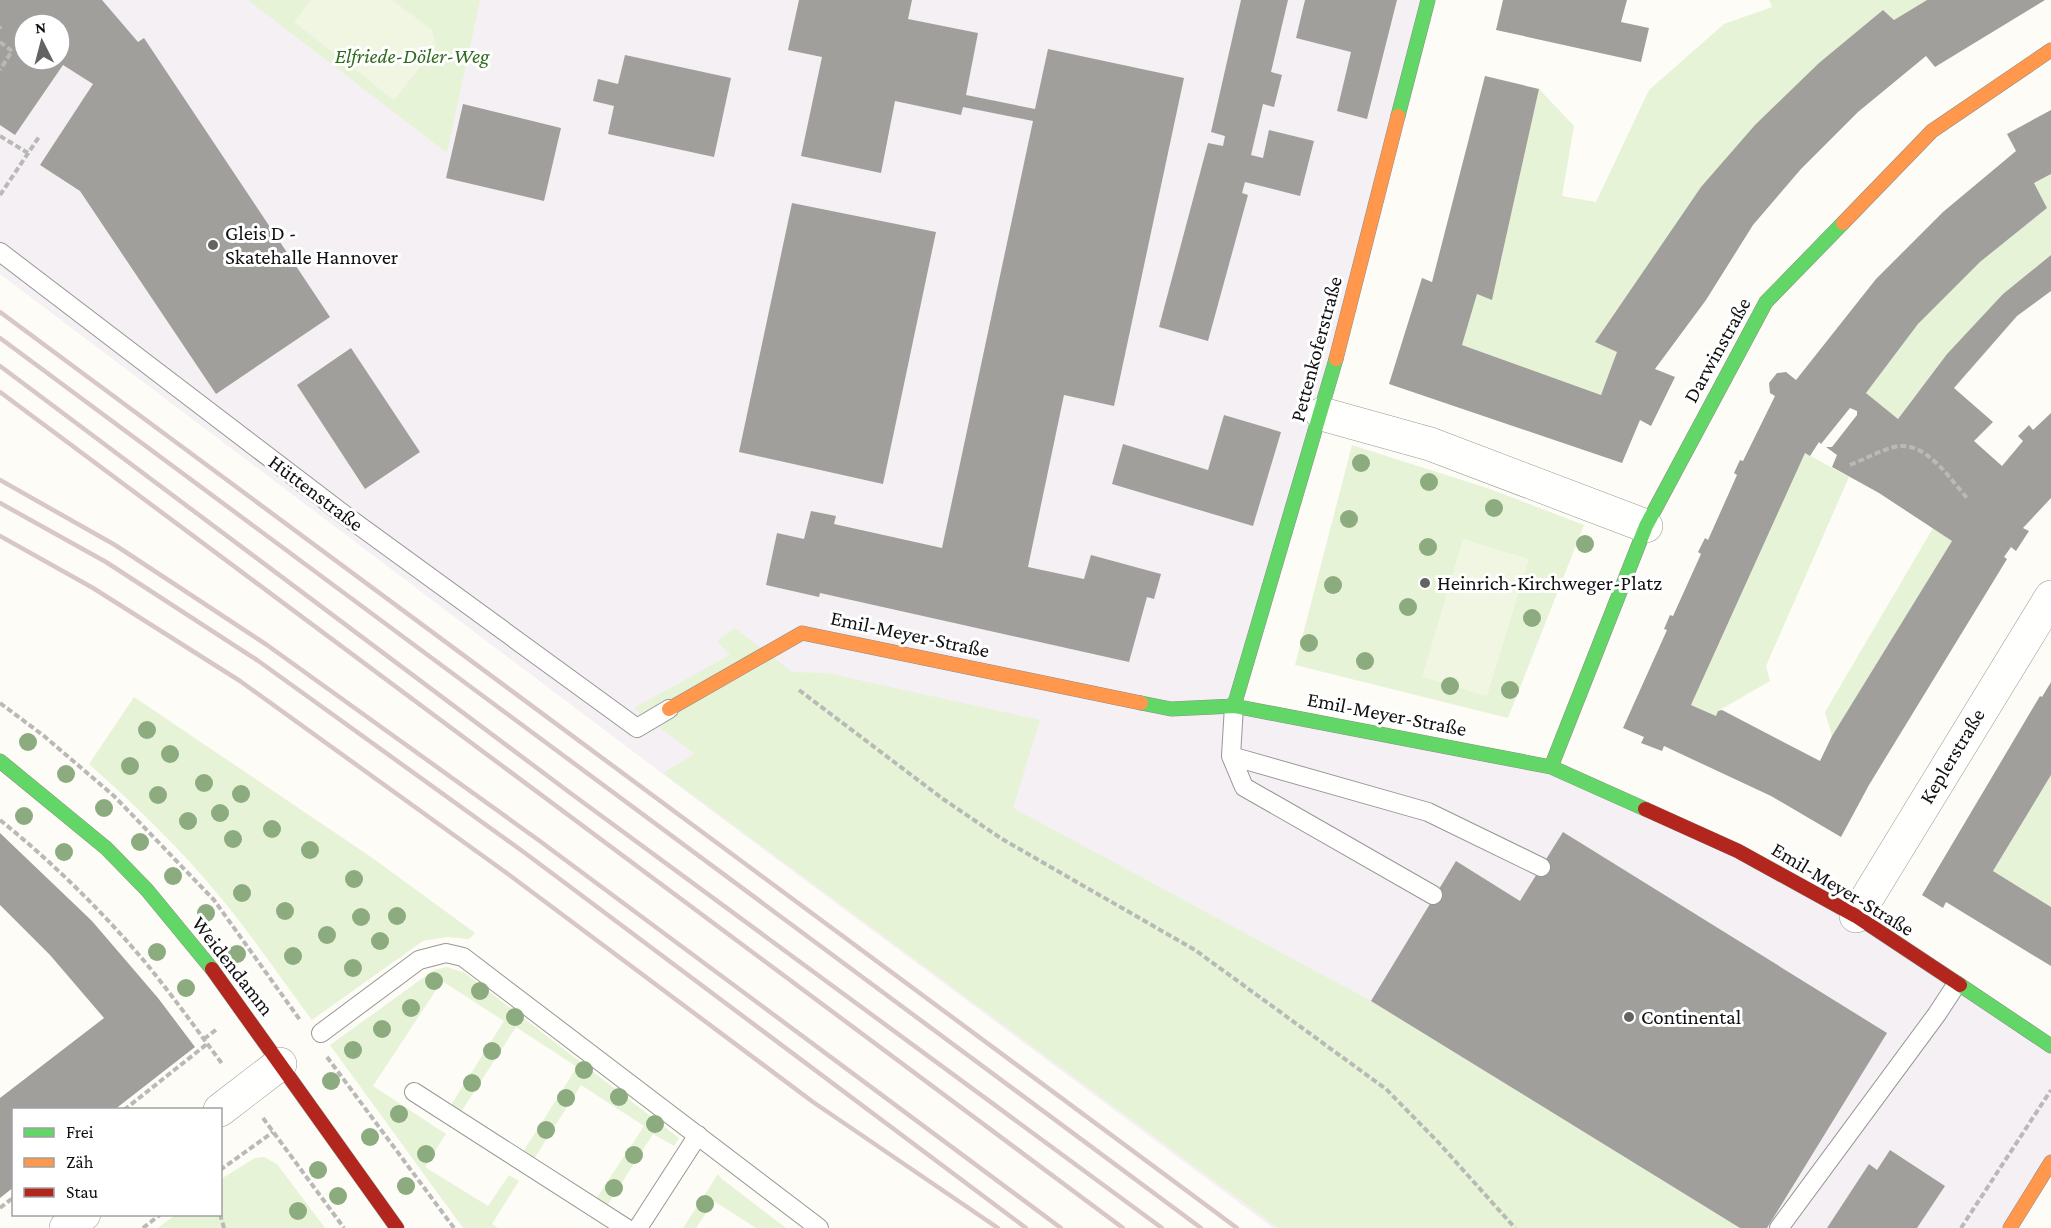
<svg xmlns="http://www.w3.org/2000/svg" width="2051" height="1228" font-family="'Crimson Pro',serif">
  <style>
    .industrial { fill: #f5f0f3; fill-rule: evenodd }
    .green { fill: #e7f3d7 }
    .pitch { fill: #f0f6e1 }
    .building { fill: #a19f9c; fill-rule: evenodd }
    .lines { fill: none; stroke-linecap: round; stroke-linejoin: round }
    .lane-casing { stroke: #979795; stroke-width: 20 }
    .street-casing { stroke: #979795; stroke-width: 34 }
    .fast-casing { stroke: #8e8d8b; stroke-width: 15 }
    .slow-casing { stroke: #8e8d8b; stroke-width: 15 }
    .jam-casing { stroke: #8e8d8b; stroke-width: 15 }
    .path { stroke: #b9b9b8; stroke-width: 4; stroke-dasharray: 6 3; stroke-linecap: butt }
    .lane { stroke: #fffffe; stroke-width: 18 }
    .street { stroke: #fffffe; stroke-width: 33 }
    .fast { stroke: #63d668; stroke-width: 14 }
    .slow { stroke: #ff974d; stroke-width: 14 }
    .jam { stroke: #b3261e; stroke-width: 14 }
    .rail { stroke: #d9c6c7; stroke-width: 4.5 }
    .tree { fill: #8cac80 }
    .poi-dot { fill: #646362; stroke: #fff; stroke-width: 2 }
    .labels { text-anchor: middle; stroke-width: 6; stroke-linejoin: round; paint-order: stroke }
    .park-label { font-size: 21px; font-style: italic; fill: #2f6b1f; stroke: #fff }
    .poi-label { font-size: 21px; fill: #111; stroke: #fff; text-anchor: start }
    .street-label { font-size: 21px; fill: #111; stroke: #fff }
  </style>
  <rect width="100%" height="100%" fill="#fdfcf7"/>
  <!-- industrial -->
  <path class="industrial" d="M0 0H1428L1234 706 1551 767 1738 851 2051 1046V1162L2010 1228H1273L720 817 0 274ZM24 24H60V60H24Z"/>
  <!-- green -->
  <path class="green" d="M248 0H480L447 153Z
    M1769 0H1927L1894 20 1883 10 1701 187 1596 341 1617 352 1601 395 1462 345 1477 294 1492 299 1539 89 1574 126 1562 196 1596 202 1649 90 1724 24 1772 7Z
    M2051 174V255L2003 294 1947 354 1898 419 1866 393 1918 324 1980 262 2047 208 2034 183Z
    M1352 445 1490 489 1584 525 1508 718 1295 665Z
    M1805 453 1849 477 1766 666 1770 681 1718 711 1716 716 1691 705Z
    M1933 528 1952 541 1832 736 1825 712Z
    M735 628 792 672 827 673 1040 720 1013 808 1371 1001 1740 1228H1278L663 773 695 754 634 708 730 655 717 641Z
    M134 697 374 859 475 933 469 939 447 937 423 941 312 1020C282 980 253 937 221 898 181 849 136 806 89 764Z
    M2051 775V907L1993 871Z
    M447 967 465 973 679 1138 674 1146 653 1134 607 1206 596 1199 644 1126 581 1085 534 1159 523 1152 577 1067 516 1027 461 1112 451 1105 504 1021 442 981 373 1086 446 1134 425 1167 488 1206 509 1175 519 1181 492 1224 498 1228H463L330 1045 434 970Z
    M264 1157 277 1164 325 1228H158L175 1215 220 1214 221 1179 255 1158Z
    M718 1174 722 1179 786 1228H756L714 1201 696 1228H683Z"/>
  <!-- pitch -->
  <path class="pitch" d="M311 0H392L432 30 436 47 394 100 294 22Z
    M1463 539 1529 559 1487 696 1422 677Z"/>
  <!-- building -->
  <path class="building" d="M0 0H102L138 42 144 38 330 317 216 394 80 191 40 165 93 84 63 65 15 135 0 125ZM24 24H60V60H24Z
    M799 0H912L908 19 978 33 966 95 1035 109 1048 49 1184 78 1114 406 1064 395 1028 567 1084 579 1091 555 1161 574 1154 599 1147 597 1129 662 820 593 819 597 766 585 777 533 804 539 811 511 836 516 834 524 942 548 1033 121 963 107 961 115 895 101 881 173 801 156 822 57 788 50Z
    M1241 0H1288L1271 72 1282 75 1274 107 1263 104 1251 155 1263 158 1269 130 1314 141 1300 196 1245 182 1242 193 1248 195 1208 341 1159 327 1208 143 1223 146 1225 136 1211 132Z
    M1305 0H1397L1367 119 1337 111 1351 52 1296 38Z
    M1503 0H1627L1621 22 1649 28 1641 62 1496 30Z
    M1927 0H2045L1935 67 1926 56 1858 112 1801 169 1753 225 1706 300 1655 369 1675 377 1651 426 1640 420 1622 463 1389 384 1422 278 1432 282 1485 76 1539 89 1492 300 1477 294 1462 345 1601 395 1617 352 1595 342 1701 187 1755 125 1819 63 1883 10 1894 20Z
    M625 55 731 78 714 157 608 134 614 106 593 101 598 79 618 84Z
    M463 104 561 128 544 201 446 178Z
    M2051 110V174L2034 183 2047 208 1980 262 1918 324 1866 393 1898 419 1947 354 2003 294 2051 255V291L2017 316 1954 388 1993 422 1974 441 2002 466 2023 441 2018 436 2029 425 2033 430 2051 413V498L2023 528 2029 531 2016 551 2011 547 2004 557 2007 559 1869 785 1841 837 1771 796 1664 746 1662 751 1641 743 1644 737 1623 728 1667 630 1664 629 1670 615 1673 616 1701 554 1698 552 1705 538 1708 540 1737 475 1734 473 1740 460 1743 461 1775 396 1770 393 1769 383 1777 373 1786 372 1796 380 1876 279 1943 212 2016 151 2007 134ZM1850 408 1857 411V415L1832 447H1826L1837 455 1832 467 1879 493 1952 541 1832 736 1820 761 1722 710 1718 711 1716 716 1691 705 1805 453 1810 456 1819 442 1821 444Z
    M792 203 936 232 883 484 739 452Z
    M351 348 420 452 365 489 297 385Z
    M1224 415 1281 432 1253 526 1112 484 1123 444 1208 470Z
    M2051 682V775L1993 871 2051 907V966L1946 902 1943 908 1922 895 2040 696 2042 697Z
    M1563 832 1887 1033 1767 1228H1740L1371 1001 1456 861 1520 901Z
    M0 833 92 921 158 998 195 1047 114 1110H14V1187L0 1198V1098L104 1018 50 955 0 905Z
    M1890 1150 1945 1186 1917 1228H1827L1869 1164 1877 1170Z"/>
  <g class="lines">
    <!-- lane casing -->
    <g class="lane-casing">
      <path id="lane" d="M0 252 346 516 637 728 669 709
        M1234 706 1231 756 1244 787 1433 895
        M1231 756 1428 812 1541 867
        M321 1033 419 960 446 953 463 957 819 1228
        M414 1092 626 1228
        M638 1228 698 1135
        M1779 1228 1937 1014 1956 985"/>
    </g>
    <!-- street casing -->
    <g class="street-casing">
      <path id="street" d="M1322 414 1430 444 1646 526
        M1856 916 2051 597
        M220 1110 280 1064
        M66 1228 84 1214"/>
    </g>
    <!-- fast casing -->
    <g class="fast-casing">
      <path id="fast" d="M1398 116 1428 0
        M1141 703 1171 709 1234 706 1551 767 1645 809
        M1234 706 1336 359
        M0 761 106 848 147 890 212 969
        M1551 767 1646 526 1766 302 1843 223
        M1960 985 2051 1046"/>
    </g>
    <!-- slow casing -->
    <g class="slow-casing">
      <path id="slow" d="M1843 223 1932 131 2051 50
        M1336 359 1398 116
        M669 709 802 633 1141 703
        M2010 1228 2051 1162"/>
    </g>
    <!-- jam casing -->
    <g class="jam-casing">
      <path id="jam" d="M1645 809 1738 851 1856 916 1960 985
        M212 969 397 1228"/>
    </g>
    <!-- path -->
    <path class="path" d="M0 26V29
      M0 42 12 51 0 70
      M0 136 28 153
      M0 195 39 137
      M1850 465C1865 459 1879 451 1894 447 1925 439 1950 479 1967 498
      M799 690 943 799 1002 839 1195 950 1386 1089 1438 1142 1515 1228
      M0 703 44 736 114 796 214 900 300 1020
      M0 820C52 862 101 910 145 962 172 995 197 1030 223 1065
      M204 1039 217 1029
      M327 1057 454 1228
      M124 1110 207 1044
      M263 1118 344 1228
      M220 1170 273 1132
      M0 1208 14 1197
      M220 1214 224 1228
      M143 1228 161 1214
      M1961 1228 2051 1090"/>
    <!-- lane -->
    <use href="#lane" class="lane"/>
    <!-- street -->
    <use href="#street" class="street"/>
    <!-- fast -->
    <use href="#fast" class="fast"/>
    <!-- slow -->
    <use href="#slow" class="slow"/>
    <!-- jam -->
    <use href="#jam" class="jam"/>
    <!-- rail -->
    <path class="rail" d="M0 312 1237 1228
      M0 338 1201 1228
      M0 366 573 795 1162 1228
      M0 392 1123 1228
      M0 480 115 545 267 645 537 839 1061 1228
      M0 503 106 562 257 660 525 853 1026 1228
      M0 536 93 588 240 681 508 874 813 1102 998 1228"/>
  </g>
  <!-- trees -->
  <g class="tree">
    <circle cx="1361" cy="463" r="9"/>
    <circle cx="1429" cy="482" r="9"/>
    <circle cx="1494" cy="508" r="9"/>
    <circle cx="1349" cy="519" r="9"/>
    <circle cx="1585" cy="544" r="9"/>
    <circle cx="1428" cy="547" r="9"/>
    <circle cx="1333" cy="585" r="9"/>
    <circle cx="1408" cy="607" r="9"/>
    <circle cx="1532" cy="618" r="9"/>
    <circle cx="1309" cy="643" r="9"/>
    <circle cx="1365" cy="661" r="9"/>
    <circle cx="1450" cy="686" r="9"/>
    <circle cx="1510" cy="690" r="9"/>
    <circle cx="147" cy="730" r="9"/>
    <circle cx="28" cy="742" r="9"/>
    <circle cx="170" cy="754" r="9"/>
    <circle cx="130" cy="766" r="9"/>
    <circle cx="66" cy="774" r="9"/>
    <circle cx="204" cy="783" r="9"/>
    <circle cx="241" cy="794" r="9"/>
    <circle cx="158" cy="795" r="9"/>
    <circle cx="104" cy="808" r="9"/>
    <circle cx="220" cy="813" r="9"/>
    <circle cx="24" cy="816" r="9"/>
    <circle cx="188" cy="821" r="9"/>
    <circle cx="272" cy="829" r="9"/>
    <circle cx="233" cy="839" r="9"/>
    <circle cx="140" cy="842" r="9"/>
    <circle cx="310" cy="850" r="9"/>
    <circle cx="64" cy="852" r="9"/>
    <circle cx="173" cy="876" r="9"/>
    <circle cx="354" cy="879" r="9"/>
    <circle cx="242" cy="893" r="9"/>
    <circle cx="285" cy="911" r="9"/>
    <circle cx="206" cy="913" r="9"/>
    <circle cx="397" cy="916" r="9"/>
    <circle cx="361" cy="917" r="9"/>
    <circle cx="327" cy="935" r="9"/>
    <circle cx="380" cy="941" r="9"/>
    <circle cx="157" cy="952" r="9"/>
    <circle cx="237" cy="954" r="9"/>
    <circle cx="293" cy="956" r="9"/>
    <circle cx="353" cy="968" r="9"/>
    <circle cx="434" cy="981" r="9"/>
    <circle cx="186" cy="988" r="9"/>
    <circle cx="480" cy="991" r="9"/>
    <circle cx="411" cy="1008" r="9"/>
    <circle cx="515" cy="1017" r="9"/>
    <circle cx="382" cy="1029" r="9"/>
    <circle cx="353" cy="1050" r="9"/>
    <circle cx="492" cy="1051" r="9"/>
    <circle cx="584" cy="1070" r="9"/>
    <circle cx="331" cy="1081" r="9"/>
    <circle cx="472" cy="1083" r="9"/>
    <circle cx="619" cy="1097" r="9"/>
    <circle cx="566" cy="1098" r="9"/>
    <circle cx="399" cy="1114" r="9"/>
    <circle cx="655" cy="1124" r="9"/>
    <circle cx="546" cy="1130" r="9"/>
    <circle cx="370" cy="1137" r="9"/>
    <circle cx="426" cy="1154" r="9"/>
    <circle cx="634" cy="1155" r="9"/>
    <circle cx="318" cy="1170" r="9"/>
    <circle cx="406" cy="1186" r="9"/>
    <circle cx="614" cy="1188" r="9"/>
    <circle cx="338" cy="1196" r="9"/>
    <circle cx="705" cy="1204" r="9"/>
    <circle cx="298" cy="1211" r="9"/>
  </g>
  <!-- markers -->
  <g class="poi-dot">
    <circle cx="213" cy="245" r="6"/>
    <circle cx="1425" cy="583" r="6"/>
    <circle cx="1629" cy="1017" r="6"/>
  </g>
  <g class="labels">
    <!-- park labels -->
    <g class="park-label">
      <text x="412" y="63">Elfriede-Döler-Weg</text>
    </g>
    <!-- poi labels -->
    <g class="poi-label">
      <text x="225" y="240">Gleis D -<tspan x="225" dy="24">Skatehalle Hannover</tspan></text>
      <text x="1437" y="590">Heinrich-Kirchweger-Platz</text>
      <text x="1641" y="1024">Continental</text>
    </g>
    <!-- street labels -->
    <g class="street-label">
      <text transform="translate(1316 349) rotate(-75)" y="7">Pettenkoferstraße</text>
      <text transform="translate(1717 350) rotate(-61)" y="7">Darwinstraße</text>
      <text transform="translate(316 493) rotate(37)" y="7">Hüttenstraße</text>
      <text transform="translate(910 634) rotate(12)" y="7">Emil-Meyer-Straße</text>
      <text transform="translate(1387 714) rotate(11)" y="7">Emil-Meyer-Straße</text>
      <text transform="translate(1952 756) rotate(-59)" y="7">Keplerstraße</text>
      <text transform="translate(1843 889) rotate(31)" y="7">Emil-Meyer-Straße</text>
      <text transform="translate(233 966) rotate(52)" y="7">Weidendamm</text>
    </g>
  </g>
  <!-- legend -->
  <rect x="12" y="1108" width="210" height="108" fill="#ffffff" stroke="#a0a0a0" stroke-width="1.5"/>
  <rect x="24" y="1128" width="30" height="9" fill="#63d668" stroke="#a0a0a0" stroke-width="1.5"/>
  <text x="66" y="1138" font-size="18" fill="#111111">Frei</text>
  <rect x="24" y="1158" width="30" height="9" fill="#ff974d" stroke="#a0a0a0" stroke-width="1.5"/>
  <text x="66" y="1168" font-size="18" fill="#111111">Zäh</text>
  <rect x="24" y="1188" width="30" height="9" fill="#b3261e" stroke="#a0a0a0" stroke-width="1.5"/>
  <text x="66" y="1198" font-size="18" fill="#111111">Stau</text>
  <!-- north arrow -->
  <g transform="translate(42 42) rotate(354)"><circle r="28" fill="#ffffff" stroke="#a0a0a0" stroke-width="1.5"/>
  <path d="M0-4.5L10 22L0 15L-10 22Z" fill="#646362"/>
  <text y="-9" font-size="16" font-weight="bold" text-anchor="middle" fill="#111111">N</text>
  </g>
</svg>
